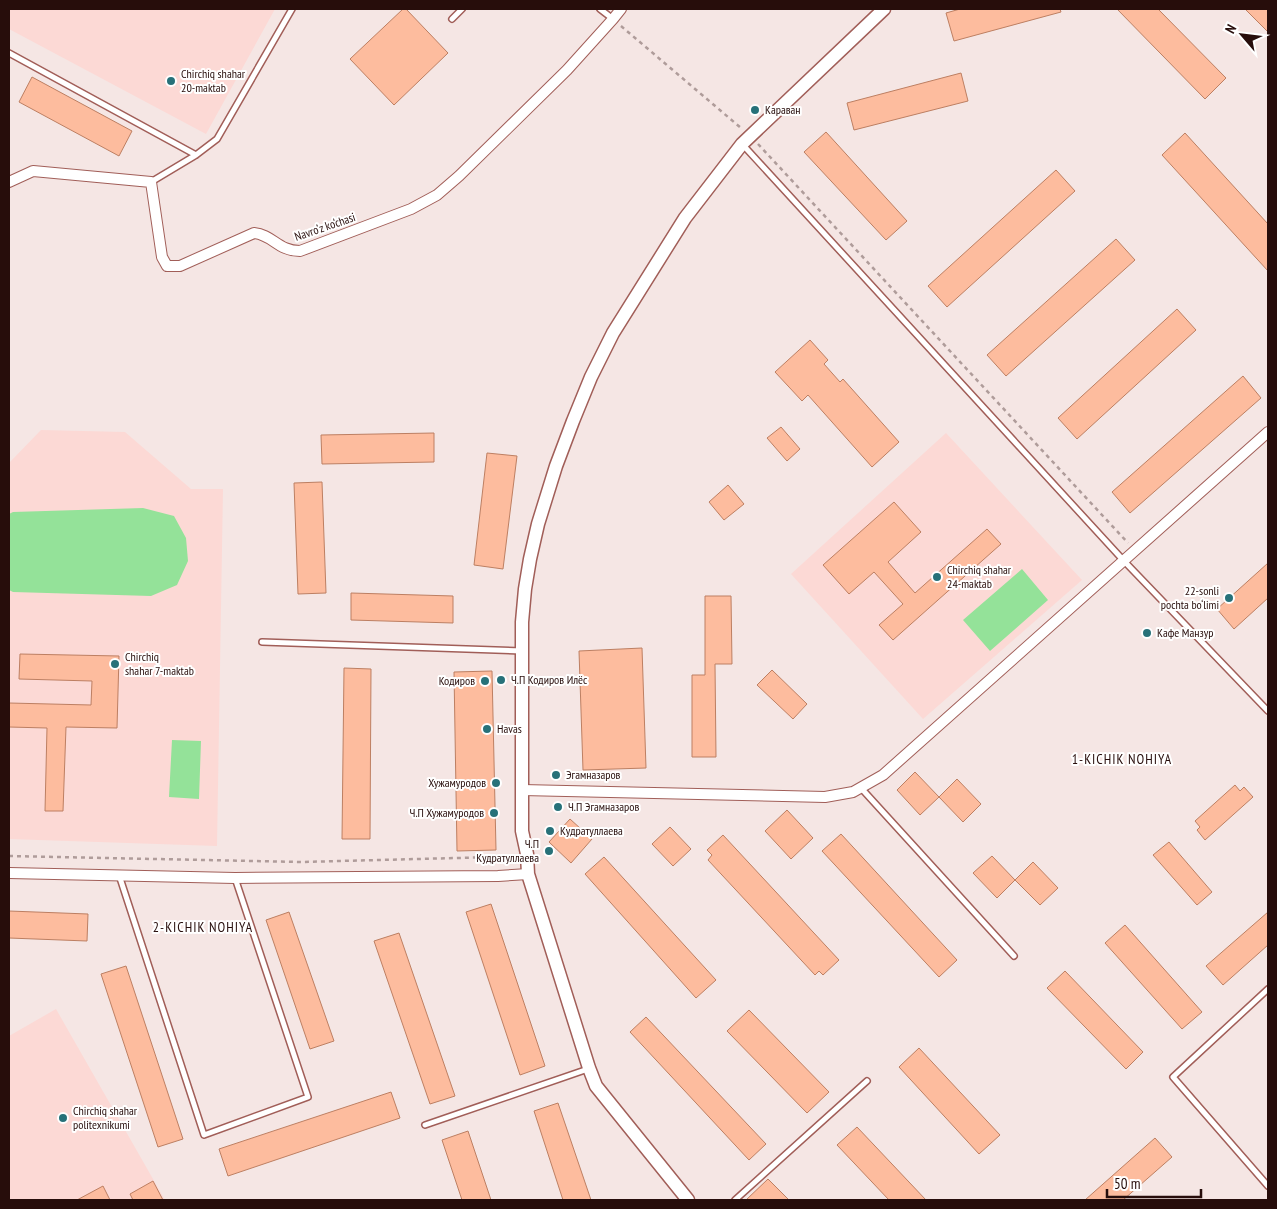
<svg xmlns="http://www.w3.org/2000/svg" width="1277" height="1209" font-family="'PT Sans Narrow',sans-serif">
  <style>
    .built { fill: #fcd9d5 }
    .green { fill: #94e299 }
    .building { fill: #fdbc9e; stroke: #bd7f62 }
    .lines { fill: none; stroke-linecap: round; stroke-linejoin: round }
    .service-casing { stroke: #a15e58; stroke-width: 8 }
    .minor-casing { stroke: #a15e58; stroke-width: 12 }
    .tertiary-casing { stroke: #a15e58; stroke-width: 15 }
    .path { stroke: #af9c9a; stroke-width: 2.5; stroke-dasharray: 4 4; stroke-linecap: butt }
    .service { stroke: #fff; stroke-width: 5 }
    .minor { stroke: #fff; stroke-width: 10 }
    .tertiary { stroke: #fff; stroke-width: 12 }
    .poi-dot { fill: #277179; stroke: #fff; stroke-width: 2 }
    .labels { text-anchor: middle; stroke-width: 4; stroke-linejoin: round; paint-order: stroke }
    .poi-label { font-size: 12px; fill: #270d0b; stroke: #fff; text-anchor: start }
    .street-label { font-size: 12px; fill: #270d0b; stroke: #fff }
    .neighbourhood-label { font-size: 14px; letter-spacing: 1px; fill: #270d0b; stroke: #fff }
  </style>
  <rect width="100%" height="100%" fill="#f5e6e4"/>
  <!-- built -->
  <path class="built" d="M9 9H275L206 134 9 29Z
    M41 430 125 432 191 489H223L217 846 9 839V463Z
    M946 433 1082 580 923 719 791 574Z
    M56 1009 165 1200H9V1036Z"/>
  <!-- green -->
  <path class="green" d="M143 508 174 516 186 538 188 561 177 585 151 596 13 592 9 590V514L13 512Z
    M1022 569 1048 600 990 651 963 620Z
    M172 740 201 741 199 799 169 797Z"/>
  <!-- building -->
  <path class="building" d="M403 9H406L448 53 394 105 350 59Z
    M960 9H1060L1061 12 954 41 946 13Z
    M1117 9H1158L1226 78 1205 99Z
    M1245 9H1268V32Z
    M961 73 968 101 854 130 847 103Z
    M32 77 132 131 119 156 19 102Z
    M826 132 907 221 886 240 804 152Z
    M1185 133 1268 224V271L1162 155Z
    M1056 170 1075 191 947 307 928 286Z
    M1116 239 1135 260 1006 376 987 355Z
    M1177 309 1196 330 1077 439 1058 418Z
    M810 340 828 360 824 364 840 382 843 379 899 442 872 467 808 395 802 401 775 372Z
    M1243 376 1261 398 1130 513 1112 492Z
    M781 427 800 449 787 461 767 438Z
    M434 433V462L322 464 321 435Z
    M487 453 517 456 503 569 474 565Z
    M322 482 326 593 298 594 294 483Z
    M728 485 744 504 724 520 709 502Z
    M894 502 921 532 888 562 915 593 987 529 1001 544 893 640 879 625 903 604 874 572 849 594 823 565Z
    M1268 563V598L1234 629 1217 609Z
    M351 593 453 596V623L351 620Z
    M705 596H731L732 664H715L716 757H692V675H705Z
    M642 648 646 768 583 770 579 651Z
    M20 654 119 656 117 728 66 727 63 811H45L47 728 9 727V703L91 705 92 681 19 679Z
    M344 668 371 669 370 839H342Z
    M772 670 807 704 793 719 757 685Z
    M492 671 496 850 457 851 454 672Z
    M915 772 939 797 920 815 897 790Z
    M957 779 981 804 963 822 939 797Z
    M1235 785 1240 791 1244 787 1253 797 1205 840 1197 830 1200 827 1195 821Z
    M787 810 813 838 791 859 765 831Z
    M570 819 592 839 571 863 549 842Z
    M670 827 691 849 673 866 652 844Z
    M841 834 957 960 939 977 822 851Z
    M723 835 839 960 823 975 819 971 815 975 708 860 712 855 707 850Z
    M1169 842 1212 892 1197 905 1153 855Z
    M992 856 1015 880 997 898 973 873Z
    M604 857 716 980 696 998 585 874Z
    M1033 862 1058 888 1040 905 1015 880Z
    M491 904 545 1066 520 1075 466 912Z
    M9 911 88 914 87 941 9 938Z
    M289 912 334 1041 310 1049 266 920Z
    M1268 912V945L1223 985 1206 966Z
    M1125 925 1202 1012 1182 1029 1105 943Z
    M399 933 455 1096 430 1104 374 941Z
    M126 966 183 1139 158 1147 101 974Z
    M1065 971 1143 1052 1126 1069 1047 988Z
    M749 1010 829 1092 807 1113 727 1031Z
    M646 1017 766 1144 749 1160 630 1032Z
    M919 1048 1000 1135 979 1154 899 1067Z
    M391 1092 400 1118 228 1176 219 1149Z
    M558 1103 591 1200H563L534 1111Z
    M857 1127 926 1200H889L837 1145Z
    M468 1131 491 1200H462L442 1140Z
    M1155 1138 1172 1157 1123 1200H1085Z
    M768 1179 789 1200H746Z
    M153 1181 163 1200H133L130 1194Z
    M103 1186 110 1200H77Z"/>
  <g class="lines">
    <!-- service casing -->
    <g class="service-casing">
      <path id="service" d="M600 9 613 19
        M452 19 462 9
        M9 53 196 155
        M743 145 1124 561 1268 711
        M151 182 196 155 217 139 292 9
        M262 642 522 651
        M861 788 1014 956
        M119 875 204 1135 308 1097 235 878
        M1268 989 1173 1077 1268 1186
        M425 1125 588 1069
        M735 1200 867 1081"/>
    </g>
    <!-- minor casing -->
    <g class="minor-casing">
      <path id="minor" d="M9 182 33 171 151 182 162 257 167 266H180L254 233C273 235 278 251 300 251L411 209 437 195 459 176 567 70 613 19 621 9
        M522 790 825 797 853 792 883 775 1268 432
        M9 873 235 878 498 876 528 874"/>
    </g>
    <!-- tertiary casing -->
    <g class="tertiary-casing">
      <path id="tertiary" d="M688 1200 596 1086 589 1068 528 874 527 854 522 831V622L525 589 530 559 538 524 556 466 573 421 591 377 613 333 685 218 742 144 884 9"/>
    </g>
    <!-- path -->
    <path class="path" d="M621 26 741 128
      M758 144 1128 543
      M9 856 301 862 495 857 496 865"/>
    <!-- service -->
    <use href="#service" class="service"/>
    <!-- minor -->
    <use href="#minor" class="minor"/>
    <!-- tertiary -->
    <use href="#tertiary" class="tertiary"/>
  </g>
  <!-- markers -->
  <g class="poi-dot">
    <circle cx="171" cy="81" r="5"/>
    <circle cx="755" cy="110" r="5"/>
    <circle cx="937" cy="577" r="5"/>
    <circle cx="1229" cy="598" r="5"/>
    <circle cx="1147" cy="633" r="5"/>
    <circle cx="115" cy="664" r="5"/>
    <circle cx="501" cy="680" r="5"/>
    <circle cx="485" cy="681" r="5"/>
    <circle cx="487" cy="729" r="5"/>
    <circle cx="556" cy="775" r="5"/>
    <circle cx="496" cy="783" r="5"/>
    <circle cx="558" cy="807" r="5"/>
    <circle cx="494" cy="813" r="5"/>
    <circle cx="550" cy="831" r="5"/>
    <circle cx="549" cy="851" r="5"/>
    <circle cx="63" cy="1118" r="5"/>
  </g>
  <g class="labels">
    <!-- poi labels -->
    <g class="poi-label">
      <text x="181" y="78">Chirchiq shahar<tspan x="181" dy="14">20-maktab</tspan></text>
      <text x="765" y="114">Караван</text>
      <text x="947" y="574">Chirchiq shahar<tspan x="947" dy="14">24-maktab</tspan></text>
      <text x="1219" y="595" text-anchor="end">22-sonli<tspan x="1219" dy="14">pochta bo‘limi</tspan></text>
      <text x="1157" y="637">Кафе Манзур</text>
      <text x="125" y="661">Chirchiq<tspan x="125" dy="14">shahar 7-maktab</tspan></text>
      <text x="511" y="684">Ч.П Кодиров Илёс</text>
      <text x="475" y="685" text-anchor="end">Кодиров</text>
      <text x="497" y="733">Havas</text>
      <text x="566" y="779">Эгамназаров</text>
      <text x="486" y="787" text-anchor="end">Хужамуродов</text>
      <text x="568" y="811">Ч.П Эгамназаров</text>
      <text x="484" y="817" text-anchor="end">Ч.П Хужамуродов</text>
      <text x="560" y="835">Кудратуллаева</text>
      <text x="539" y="848" text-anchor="end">Ч.П<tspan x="539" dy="14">Кудратуллаева</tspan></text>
      <text x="73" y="1115">Chirchiq shahar<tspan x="73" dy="14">politexnikumi</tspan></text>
    </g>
    <!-- street labels -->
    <g class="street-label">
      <text transform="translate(325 227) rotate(-19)" y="4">Navro‘z ko‘chasi</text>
    </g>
    <!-- neighbourhood labels -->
    <g class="neighbourhood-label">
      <text x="1122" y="764">1-KICHIK NOHIYA</text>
      <text x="203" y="932">2-KICHIK NOHIYA</text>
    </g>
  </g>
  <!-- border -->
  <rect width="1277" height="1209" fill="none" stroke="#270d0b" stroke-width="20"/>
  <!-- north arrow -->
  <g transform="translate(1242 35) rotate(298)" stroke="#ffffff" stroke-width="4" paint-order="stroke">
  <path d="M0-4L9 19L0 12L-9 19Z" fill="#270d0b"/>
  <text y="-8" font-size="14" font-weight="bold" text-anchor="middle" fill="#270d0b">N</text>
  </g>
  <!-- scale -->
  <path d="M1107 1189v8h94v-8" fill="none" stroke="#270d0b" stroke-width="2.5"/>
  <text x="1114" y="1189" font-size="15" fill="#270d0b" stroke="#ffffff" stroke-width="4" paint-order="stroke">50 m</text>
</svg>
